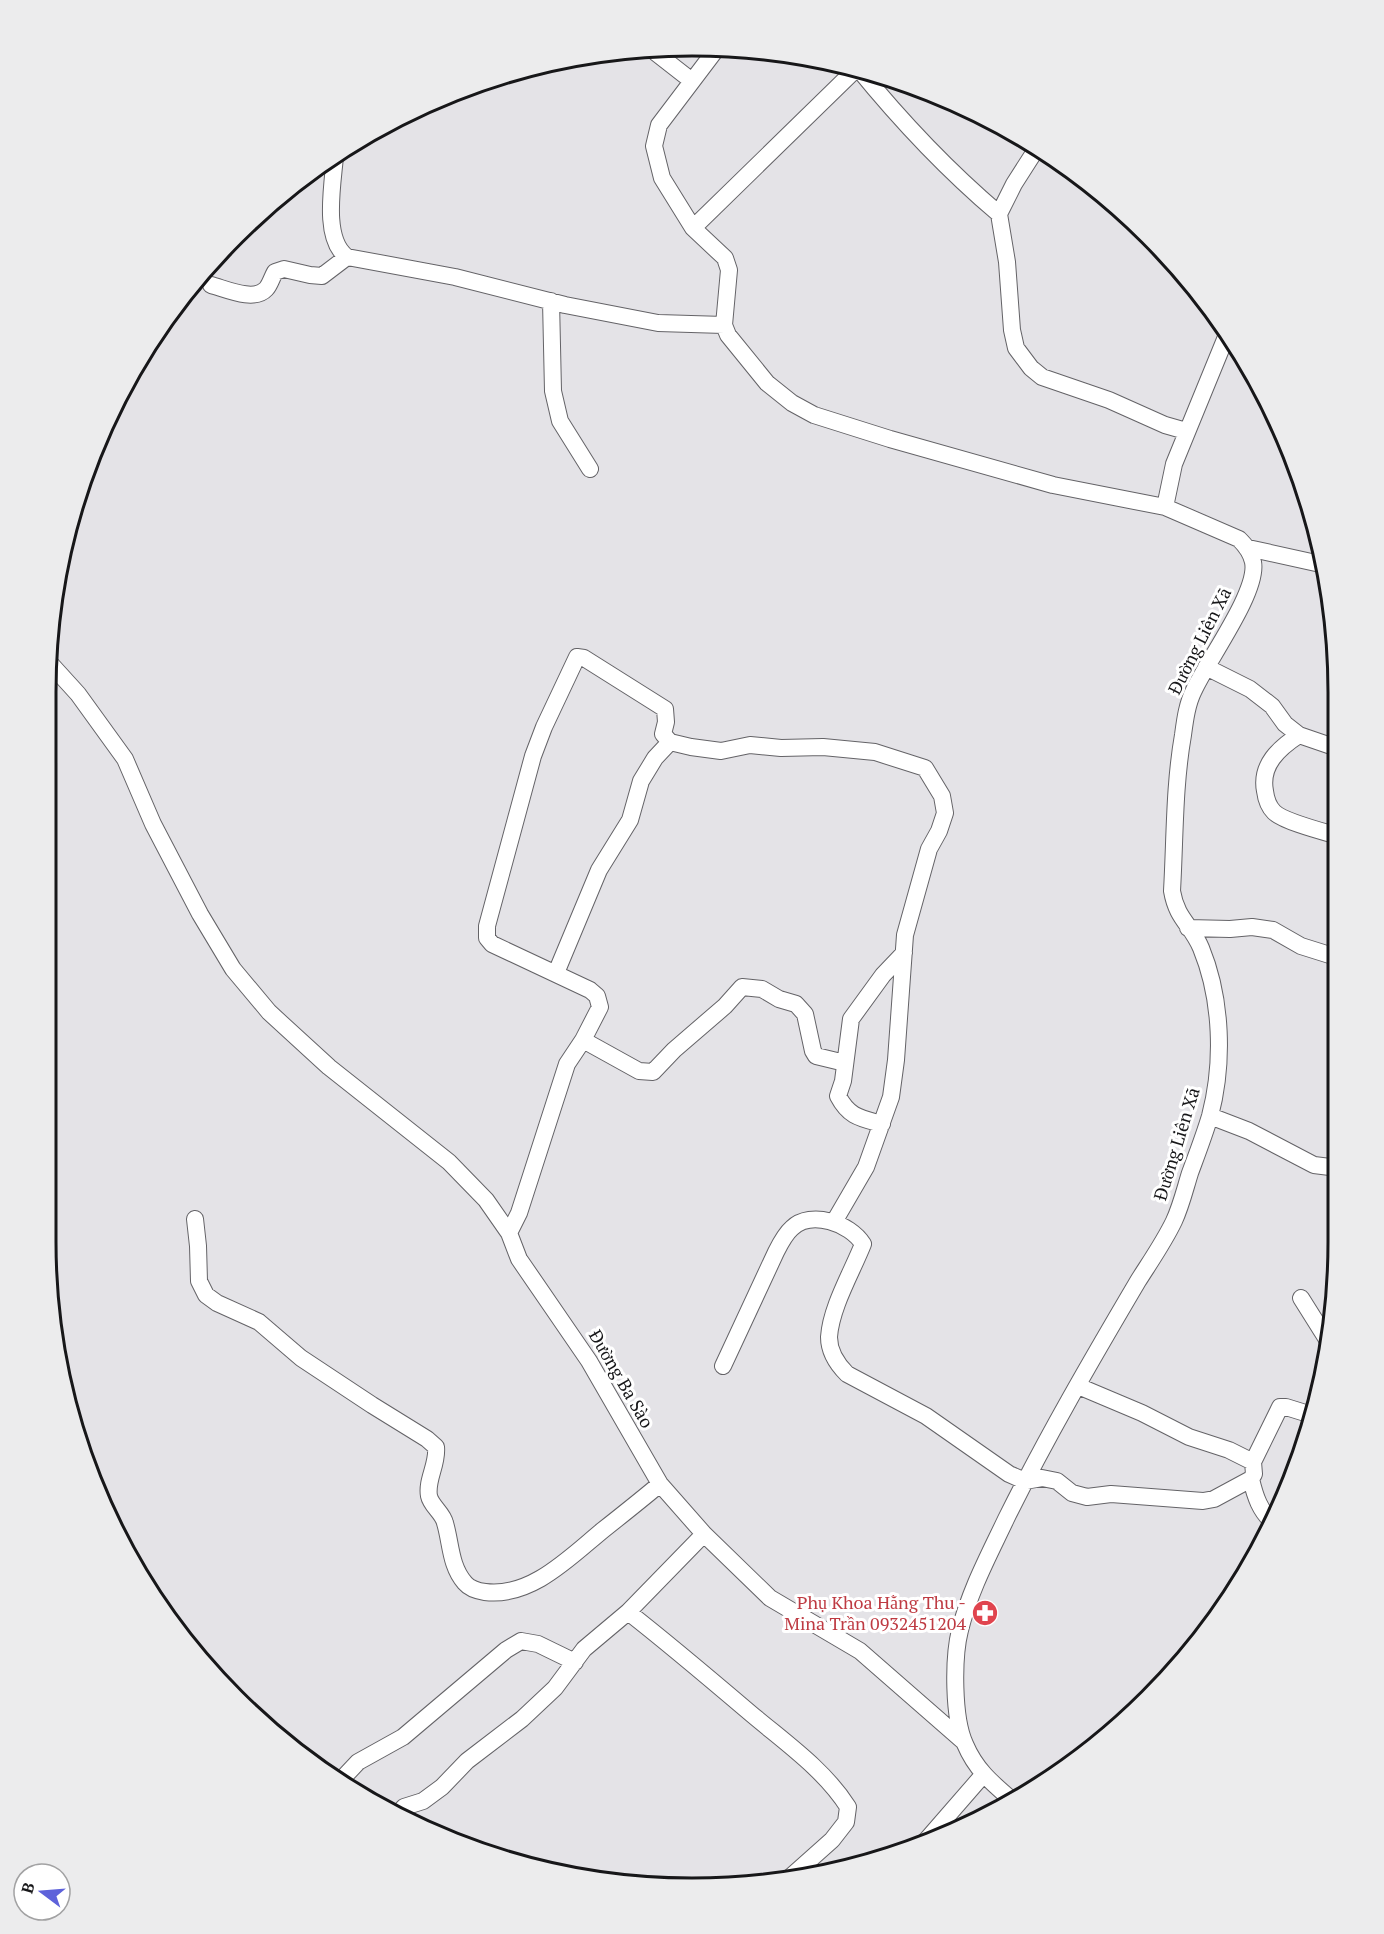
<svg xmlns="http://www.w3.org/2000/svg" width="1384" height="1934" font-family="'PT Serif',serif">
  <style>
    .lines { fill: none; stroke-linecap: round; stroke-linejoin: round }
    .street-casing { stroke: #646367; stroke-width: 18 }
    .street { stroke: #fff; stroke-width: 16 }
    .labels { text-anchor: middle; stroke-width: 6; stroke-linejoin: round; paint-order: stroke }
    .street-label { font-size: 18px; fill: #171719; stroke: #fff }
    .health-label { font-size: 18px; fill: #be3a42; stroke: #fff; text-anchor: end }
    .rim { fill: none; stroke: #171719; stroke-width: 3 }
  </style>
  <rect width="100%" height="100%" fill="#e4e3e7"/>
  <g class="lines">
    <!-- street casing -->
    <g class="street-casing">
      <path id="street" d="M718 47 659 125 654 146 662 178 693 228 725 258 729 270 724 325 728 335 767 383 792 403 814 415 890 439 1053 485 1165 507
        M651 49 692 81
        M857 67C900 120 946 169 999 214
        M1037 148 1014 184 999 214 1007 262 1012 330 1016 348 1031 368 1042 377 1109 400 1165 425 1186 431
        M335 156C333 183 322 239 347 257L455 277 565 305 658 323 724 325
        M693 228 858 67
        M211 285C226 289 254 302 266 289 270 285 272 277 275 272L284 269 310 275 322 276 347 257
        M551 301 553 391 560 421 590 469
        M1248 548 1325 565
        M48 661 78 694 125 759 153 824 200 914 233 969 269 1012 329 1067 449 1162 486 1200 509 1233 519 1259 589 1361 660 1484 704 1534 770 1598 860 1651 963 1741
        M1206 667 1250 689 1272 706 1285 724 1299 735 1334 747
        M1299 735C1279 748 1260 765 1265 791 1266 799 1268 806 1274 812 1283 821 1321 831 1335 835
        M1188 928 1230 929 1252 927 1273 930 1301 946 1336 957
        M556 973 599 870 630 820 641 781 655 758 670 742
        M583 1040 639 1071 653 1072 674 1050 725 1006 742 987 762 989 779 999 796 1004 805 1014 813 1051 816 1056 845 1063
        M1210 1116 1249 1131 1314 1165 1330 1167 1337 1165
        M882 1124C860 1118 849 1117 838 1096L843 1081 851 1019 883 975 904 953
        M195 1219 198 1246 199 1281 206 1295 217 1303 259 1322 301 1358 372 1405 427 1439 436 1447C438 1464 426 1480 429 1496 431 1506 443 1513 445 1523 451 1543 450 1566 465 1583 470 1589 478 1591 485 1592 531 1598 570 1557 603 1530 622 1515 641 1500 660 1484
        M509 1233 519 1213 567 1064 583 1040 600 1007 597 996 590 990 492 944 487 938V926L533 756 544 727 577 657 584 658 665 709 666 722 663 734 670 742 691 747 721 751 750 745 781 748 823 747 875 752 925 768 942 796 945 813 939 831 929 849 905 935 896 1060 891 1097 866 1167 834 1222
        M1301 1298 1328 1341
        M723 1366 776 1252C780 1244 785 1234 792 1228 811 1210 850 1223 863 1244 852 1272 831 1307 829 1337 829 1352 837 1364 847 1374L926 1416 1009 1474 1025 1481 1042 1478 1057 1481 1072 1493 1087 1497 1111 1494 1203 1501 1214 1499 1251 1479 1254 1474 1253 1462 1229 1450 1189 1437 1142 1413 1078 1386
        M1253 1462 1280 1407H1286L1315 1416
        M1251 1479C1255 1496 1260 1512 1274 1523
        M628 1612C669 1644 709 1678 749 1712 783 1741 824 1769 848 1807L846 1822 832 1840 786 1881
        M342 1779 358 1762 403 1737 506 1650 521 1641 538 1644 575 1662
        M1013 1801C992 1783 976 1770 965 1744 953 1718 953 1658 960 1630 970 1590 989 1555 1006 1519 1046 1438 1092 1359 1138 1281 1150 1262 1164 1242 1174 1221 1181 1206 1185 1189 1190 1173 1197 1154 1204 1136 1210 1116 1224 1063 1222 999 1201 948 1191 924 1177 920 1172 891 1175 839 1174 786 1183 735 1185 720 1187 704 1194 690 1207 661 1259 591 1253 562 1251 552 1246 546 1239 539L1165 507 1174 464 1226 337
        M396 1816 404 1807 423 1801 442 1787 467 1761 522 1719 555 1688 584 1649 628 1612 704 1534
        M923 1844 983 1775"/>
    </g>
    <!-- street -->
    <use href="#street" class="street"/>
  </g>
  <!-- icons -->
  <defs>
    <g id="pharmacy-disc" transform="scale(1.35)"><circle r="9.5" fill="#e0444e" stroke="#fff"/><path d="M-2-6h4v4h4v4h-4v4h-4v-4h-4v-4h4Z" fill="#fff"/></g>
  </defs>
  <g fill-rule="evenodd">
    <use href="#pharmacy-disc" x="985" y="1613"/>
  </g>
  <g class="labels">
    <!-- street labels -->
    <g class="street-label">
      <text transform="translate(1200 641) rotate(-63)" y="6">Đường Liên Xã</text>
      <text transform="translate(1177 1144) rotate(-73)" y="6">Đường Liên Xã</text>
      <text transform="translate(621 1379) rotate(60)" y="6">Đường Ba Sào</text>
    </g>
    <!-- health labels -->
    <g class="health-label">
      <text x="966" y="1609">Phụ Khoa Hằng Thu -<tspan x="966" dy="21">Mina Trần 0932451204</tspan></text>
    </g>
  </g>
  <!-- crop -->
  <path d="M0 0H1384V1934H0ZM692 56H692A636 636 0 0 1 1328 692V1242A636 636 0 0 1 692 1878H692A636 636 0 0 1 56 1242V692A636 636 0 0 1 692 56Z" fill="#ececed" fill-rule="evenodd"/>
  <path class="rim" d="M692 56H692A636 636 0 0 1 1328 692V1242A636 636 0 0 1 692 1878H692A636 636 0 0 1 56 1242V692A636 636 0 0 1 692 56Z"/>
  <!-- north arrow -->
  <g transform="translate(42 1892) rotate(286)"><circle r="28" fill="#ffffff" stroke="#a2a2a3" stroke-width="1.5"/>
  <path d="M0-4.5L10 22L0 15L-10 22Z" fill="#5e62da"/>
  <text y="-9" font-size="16" font-weight="bold" text-anchor="middle" fill="#171719">B</text>
  </g>
</svg>
